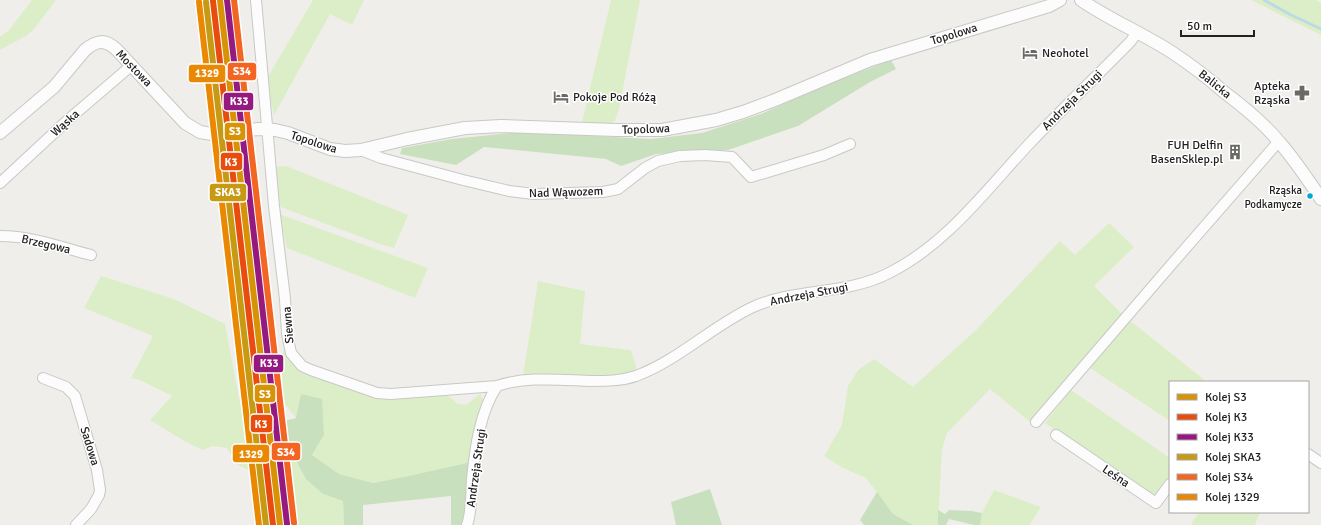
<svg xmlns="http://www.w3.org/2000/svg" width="1321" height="525" font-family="Signika,sans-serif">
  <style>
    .grass { fill: #dbeec7 }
    .forest { fill: #c9e0be }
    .wetland { fill: #d8e7de }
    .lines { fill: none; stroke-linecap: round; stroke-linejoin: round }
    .stream { stroke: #bcdae4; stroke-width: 3 }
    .minor-casing { stroke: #c8c8c6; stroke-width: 12 }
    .tertiary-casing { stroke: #c8c8c6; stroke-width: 14 }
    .minor { stroke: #fdfcfc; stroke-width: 10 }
    .tertiary { stroke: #fdfcfc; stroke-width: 12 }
    .rail-1-casing { stroke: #fff; stroke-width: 9 }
    .rail-2-casing { stroke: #fff; stroke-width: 9 }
    .rail-3-casing { stroke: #fff; stroke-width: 9 }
    .rail-4-casing { stroke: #fff; stroke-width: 9 }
    .rail-5-casing { stroke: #fff; stroke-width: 9 }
    .rail-6-casing { stroke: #fff; stroke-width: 9 }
    .rail-1 { stroke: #d79205; stroke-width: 6 }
    .rail-2 { stroke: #e84d0f; stroke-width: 6 }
    .rail-3 { stroke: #951a80; stroke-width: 6 }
    .rail-4 { stroke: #c79a14; stroke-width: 6 }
    .rail-5 { stroke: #f26522; stroke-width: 6 }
    .rail-6 { stroke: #e98903; stroke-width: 6 }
    .bus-dot { fill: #00a9ce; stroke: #fff; stroke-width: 1.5 }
    .labels { text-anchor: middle; stroke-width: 3; stroke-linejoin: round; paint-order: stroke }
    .bus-label { font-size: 11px; fill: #212121; stroke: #fff; text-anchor: end }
    .street-label { font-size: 12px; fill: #212121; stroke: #fff }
    .poi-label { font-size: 12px; fill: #212121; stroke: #fff; text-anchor: start }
    .line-badge { stroke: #fff; stroke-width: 1.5 }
    .badge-label { font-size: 11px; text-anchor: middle; font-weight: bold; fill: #fff }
  </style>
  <rect width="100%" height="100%" fill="#f0eeea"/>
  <!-- grass -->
  <path class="grass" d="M32 0H56L34 29 26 36 0 50V37L9 30Z
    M313 0H364L352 25 330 14 274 115 266 80Z
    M611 0H640L619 109 615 120 612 124 582 122Z
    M1251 0H1316L1321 3V35Z
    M286 166 408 215 394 248 380 244 283 208 277 203 275 167Z
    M279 214 428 268 415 298 287 248Z
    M1109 223 1134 247 1094 286 1124 316 1030 422 990 389 947 433 942 449 938 525H913L893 514 866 478 843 468 824 456 842 425 848 386 858 370 874 359 913 387 975 331 1060 241 1075 255Z
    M101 276 174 299 225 324 253 472 236 464 227 448 212 446 203 450 186 442 150 420 172 396 140 380 131 378 153 336 84 308Z
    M538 281 585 291 580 344 631 350 637 370 614 377 523 376Z
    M1128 319 1207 382H1170V421L1090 368Z
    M285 348 288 358 297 368 365 393 447 395 458 404 466 405 480 394 484 400 471 462 413 475 373 483 339 474 312 455 324 435 296 418 284 403 272 404 270 377Z
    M1071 390 1170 458C1170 475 1172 487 1154 495L1141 491 1045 423Z
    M276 431 323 494 343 501 344 525H285Z
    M994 490 1041 507 1030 524 1031 525H980L982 513Z
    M1199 512H1260L1255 525H1191Z"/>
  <!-- forest -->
  <path class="forest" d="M891 60 896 69 870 82 798 126 728 150 656 154 621 166 606 159 484 147 456 165 400 154 402 148 452 139 519 132 651 139 702 133 761 114 831 83Z
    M301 394 322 399 324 435 312 455 339 474 373 483 413 475 471 462 463 520 461 525H451V496L363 505V525H344L343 501 323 494 306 479 290 449 276 431V423L296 418Z
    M710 489 722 525H676L671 502Z
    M877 492 893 514 913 525H864L860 520Z
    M938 510 945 514 949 510 972 511 982 513 980 525H974L949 519 946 525H938Z"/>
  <!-- wetland -->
  <path class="wetland" d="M284 403 286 413 284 421 276 423 272 404Z"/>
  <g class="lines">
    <!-- stream -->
    <path class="stream" d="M1264 0 1291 15 1321 29
      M270 413 277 412
      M245 417 257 415"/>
    <!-- minor casing -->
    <g class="minor-casing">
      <path id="minor" d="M256 0 274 206 285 299 287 334 291 353 302 366 311 370 377 393 391 394 497 386C526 376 560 380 591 381 606 381 621 381 636 376 679 360 712 326 753 307 794 288 847 295 889 273 947 244 986 190 1030 143 1063 108 1098 75 1131 41L1137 32
        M361 150 381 158 463 180 509 191 534 194 603 192 618 189 645 168 658 161 680 156 705 155 732 157 751 177 824 155 850 144
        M0 183 69 119 132 65
        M0 236C31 236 61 247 91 255
        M43 378 66 387 75 396 97 470 100 490 99 495 91 509 76 525
        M1036 422 1171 265 1279 141
        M1056 435 1156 503 1170 484
        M1308 454 1321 463
        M467 525C472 511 471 494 472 479 475 448 480 412 497 386"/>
    </g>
    <!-- tertiary casing -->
    <g class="tertiary-casing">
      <path id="tertiary" d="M1081 0C1110 20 1144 34 1173 53 1191 65 1208 78 1224 92 1244 107 1264 123 1280 143 1295 160 1308 180 1321 199
        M0 133 54 87 85 50C97 40 105 39 117 50L185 123 200 132 212 134 258 129 275 130 288 133 330 149 345 151 361 150 407 139 465 128 501 126 616 130H662L716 120 743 112 775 100 870 60 1049 6 1060 0"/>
    </g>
    <!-- minor -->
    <use href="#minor" class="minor"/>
    <!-- tertiary -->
    <use href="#tertiary" class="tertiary"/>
    <!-- rail-1 casing -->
    <g class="rail-1-casing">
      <path id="rail-1" d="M220 0 280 525"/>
    </g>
    <!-- rail-2 casing -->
    <g class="rail-2-casing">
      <path id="rail-2" d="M213 1 273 525"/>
    </g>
    <!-- rail-3 casing -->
    <g class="rail-3-casing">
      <path id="rail-3" d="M227 0 287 524"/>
    </g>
    <!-- rail-4 casing -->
    <g class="rail-4-casing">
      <path id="rail-4" d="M206 2 266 525"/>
    </g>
    <!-- rail-5 casing -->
    <g class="rail-5-casing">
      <path id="rail-5" d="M234 0 294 523"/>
    </g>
    <!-- rail-6 casing -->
    <g class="rail-6-casing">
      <path id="rail-6" d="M199 2 259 525"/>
    </g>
    <!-- rail-1 -->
    <use href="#rail-1" class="rail-1"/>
    <!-- rail-2 -->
    <use href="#rail-2" class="rail-2"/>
    <!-- rail-3 -->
    <use href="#rail-3" class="rail-3"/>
    <!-- rail-4 -->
    <use href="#rail-4" class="rail-4"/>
    <!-- rail-5 -->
    <use href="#rail-5" class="rail-5"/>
    <!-- rail-6 -->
    <use href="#rail-6" class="rail-6"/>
  </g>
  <!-- icons -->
  <defs>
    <g id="hotel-bare" transform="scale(1.2)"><path d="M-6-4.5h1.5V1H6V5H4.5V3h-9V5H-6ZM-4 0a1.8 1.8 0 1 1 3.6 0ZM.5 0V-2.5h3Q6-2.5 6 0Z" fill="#696967" stroke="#fff" stroke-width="2.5" paint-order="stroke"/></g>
    <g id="pharmacy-bare" transform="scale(1.2)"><path d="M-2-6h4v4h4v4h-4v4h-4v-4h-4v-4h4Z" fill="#696967" stroke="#fff" stroke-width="2.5" paint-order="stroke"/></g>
    <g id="building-bare" transform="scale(1.2)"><path d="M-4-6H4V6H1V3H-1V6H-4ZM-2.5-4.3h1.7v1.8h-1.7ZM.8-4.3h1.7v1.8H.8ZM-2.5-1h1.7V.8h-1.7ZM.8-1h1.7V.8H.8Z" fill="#696967" stroke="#fff" stroke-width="2.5" paint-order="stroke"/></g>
  </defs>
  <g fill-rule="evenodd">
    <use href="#hotel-bare" x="1030" y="53"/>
    <use href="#pharmacy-bare" x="1302" y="93"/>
    <use href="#hotel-bare" x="561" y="97"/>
    <use href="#building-bare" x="1235" y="152"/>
  </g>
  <!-- markers -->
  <circle class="bus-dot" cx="1310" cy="196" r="3.5"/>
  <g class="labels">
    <!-- bus labels -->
    <g class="bus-label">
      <text x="1302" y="194">Rząska<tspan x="1302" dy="14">Podkamycze</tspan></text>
    </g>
    <!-- street labels -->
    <g class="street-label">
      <text transform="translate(954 34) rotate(-17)" y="4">Topolowa</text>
      <text transform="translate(134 68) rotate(46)" y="4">Mostowa</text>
      <text transform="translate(1215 84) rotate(39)" y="4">Balicka</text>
      <text transform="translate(1072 100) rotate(-45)" y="4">Andrzeja Strugi</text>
      <text transform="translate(65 123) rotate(-42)" y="4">Wąska</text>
      <text transform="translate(646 129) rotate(-2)" y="4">Topolowa</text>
      <text transform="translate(314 142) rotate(18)" y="4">Topolowa</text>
      <text transform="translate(566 192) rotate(-2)" y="4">Nad Wąwozem</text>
      <text transform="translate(46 244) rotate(13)" y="4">Brzegowa</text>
      <text transform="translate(809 294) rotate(-11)" y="4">Andrzeja Strugi</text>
      <text transform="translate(288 325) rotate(-95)" y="4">Siewna</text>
      <text transform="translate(90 446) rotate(73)" y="4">Sadowa</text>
      <text transform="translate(476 468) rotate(-82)" y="4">Andrzeja Strugi</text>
      <text transform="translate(1116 476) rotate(34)" y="4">Leśna</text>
    </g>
    <!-- poi labels -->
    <g class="poi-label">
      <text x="1042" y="57">Neohotel</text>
      <text x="1290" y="90" text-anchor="end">Apteka<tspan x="1290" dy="14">Rząska</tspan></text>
      <text x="573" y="101">Pokoje Pod Różą</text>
      <text x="1223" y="149" text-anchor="end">FUH Delfin<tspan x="1223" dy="14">BasenSklep.pl</tspan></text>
    </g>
  </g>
  <g class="line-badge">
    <rect x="227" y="62" width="30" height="19" rx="4" fill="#f26522"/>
    <rect x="188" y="64" width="38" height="19" rx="4" fill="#e98903"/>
    <rect x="223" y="92" width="31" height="19" rx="4" fill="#951a80"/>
    <rect x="224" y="122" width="22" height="19" rx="4" fill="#d79205"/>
    <rect x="220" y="152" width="23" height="19" rx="4" fill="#e84d0f"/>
    <rect x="209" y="183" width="38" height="19" rx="4" fill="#c79a14"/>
    <rect x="253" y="354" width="31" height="19" rx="4" fill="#951a80"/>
    <rect x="254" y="384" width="22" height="19" rx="4" fill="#d79205"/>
    <rect x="250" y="414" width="23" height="19" rx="4" fill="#e84d0f"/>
    <rect x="271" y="442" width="30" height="19" rx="4" fill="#f26522"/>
    <rect x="232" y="444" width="38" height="19" rx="4" fill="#e98903"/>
  </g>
  <g class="badge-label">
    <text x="242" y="75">S34</text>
    <text x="207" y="77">1329</text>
    <text x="239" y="105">K33</text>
    <text x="235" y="135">S3</text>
    <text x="231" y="166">K3</text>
    <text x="228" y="196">SKA3</text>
    <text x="269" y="367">K33</text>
    <text x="265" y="398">S3</text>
    <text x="261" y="428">K3</text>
    <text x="286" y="456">S34</text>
    <text x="251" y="458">1329</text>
  </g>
  <!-- legend -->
  <rect x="1169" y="381" width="140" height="132" fill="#ffffff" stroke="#a6a6a6"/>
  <rect x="1177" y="394" width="20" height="6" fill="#d79205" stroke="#a6a6a6"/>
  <text x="1205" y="401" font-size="12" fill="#212121">Kolej S3</text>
  <rect x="1177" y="414" width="20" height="6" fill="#e84d0f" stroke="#a6a6a6"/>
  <text x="1205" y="421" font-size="12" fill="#212121">Kolej K3</text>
  <rect x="1177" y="434" width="20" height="6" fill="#951a80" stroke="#a6a6a6"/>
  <text x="1205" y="441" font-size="12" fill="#212121">Kolej K33</text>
  <rect x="1177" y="454" width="20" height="6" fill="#c79a14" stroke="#a6a6a6"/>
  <text x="1205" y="461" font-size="12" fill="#212121">Kolej SKA3</text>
  <rect x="1177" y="474" width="20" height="6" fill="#f26522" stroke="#a6a6a6"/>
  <text x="1205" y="481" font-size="12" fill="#212121">Kolej S34</text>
  <rect x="1177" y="494" width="20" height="6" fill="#e98903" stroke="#a6a6a6"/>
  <text x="1205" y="501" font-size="12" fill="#212121">Kolej 1329</text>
  <!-- scale -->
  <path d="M1181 30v6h73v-6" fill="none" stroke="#212121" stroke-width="2"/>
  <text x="1187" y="30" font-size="12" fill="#212121" stroke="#ffffff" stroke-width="3" paint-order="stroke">50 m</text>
</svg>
